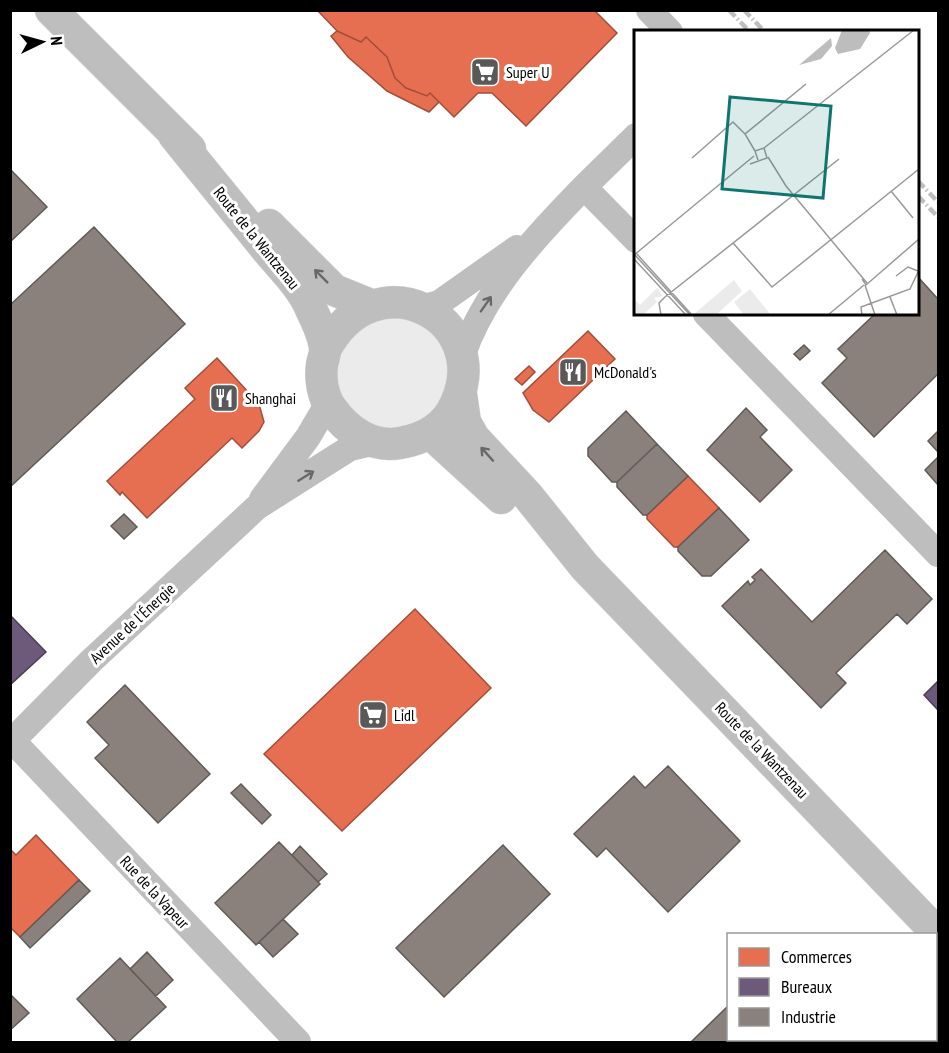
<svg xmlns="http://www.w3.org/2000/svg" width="949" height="1053" font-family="'PT Sans Narrow',sans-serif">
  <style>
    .green { fill: #ebebeb }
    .shops { fill: #e76f51; stroke: #a24e39; stroke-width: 1.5 }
    .offices { fill: #6d597a; stroke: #4c3e55; stroke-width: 1.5 }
    .industry { fill: #8a817c; stroke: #615a57; stroke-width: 1.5 }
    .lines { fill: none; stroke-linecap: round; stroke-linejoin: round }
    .major-casing { stroke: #dbdbdb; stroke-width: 33 }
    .minor { stroke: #bebebe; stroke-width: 26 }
    .major { stroke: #bebebe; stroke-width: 32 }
    .rail { stroke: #bebebe; stroke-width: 4.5; stroke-dasharray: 9 3 1.5 3; stroke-linecap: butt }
    .oneway { stroke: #686868 }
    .labels { text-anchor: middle; stroke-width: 6; stroke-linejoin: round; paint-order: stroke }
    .poi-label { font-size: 16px; fill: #000; stroke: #fff; text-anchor: start }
    .street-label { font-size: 16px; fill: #000; stroke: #fff }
    .inset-road { fill: none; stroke: #999; stroke-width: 1.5 }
    .view { fill: #0f766e; fill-opacity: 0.15; stroke: #0f766e; stroke-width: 3 }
    .inset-edge { fill: none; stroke: #000; stroke-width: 3 }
  </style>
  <rect width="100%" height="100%" fill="#fff"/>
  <!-- green -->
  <path class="green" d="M400 316 429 326 454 364 445 409 391 435 350 415 337 387 336 371 346 342 369 322Z"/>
  <!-- shops -->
  <path class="shops" d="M317 10H594L617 33 526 126 492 93H478L454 117 430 93 427 96 406 88 395 78 387 57 366 37 361 42 337 31Z
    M337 31 361 42 366 37 387 57 395 78 406 88 427 96 430 93 439 102 429 112 387 91 348 57 331 36Z
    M588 331 615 359 549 422 533 410 523 393Z
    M217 358 259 404 264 422 259 431 242 448 232 438 147 518 122 492 120 495 107 481 195 399 185 388Z
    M529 366 535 372 522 385 515 379Z
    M688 476 719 508 678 547H674L647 519V515Z
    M415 609 491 688 342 831 264 754Z
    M36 835 79 880 20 937 10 927V849L16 855Z"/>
  <!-- offices -->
  <path class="offices" d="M10 615 46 652 10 685Z
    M938 681V710L924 695Z"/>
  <!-- industry -->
  <path class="industry" d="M10 169 47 207 10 242Z
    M94 227 185 324 10 487V305Z
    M918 277 938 299V374L874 437 822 383 847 358 838 349 875 314H918Z
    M804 345 810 351 800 360 794 354Z
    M746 408 767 430 760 437 792 470 760 502 707 450Z
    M626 411 657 444 617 482H612L588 456V448Z
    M938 431V452L928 441Z
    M657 444 688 476 647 515H643L617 487V482Z
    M938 457V485L925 470Z
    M719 508 749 540 711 576H702L678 551V547Z
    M124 514 137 527 124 539 111 526Z
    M885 550 932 599 907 624 897 614 836 673 846 683 821 708 722 606 748 581 750 585 755 580 752 577 761 569 812 622Z
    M125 685 210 774 158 823 95 758 109 745 87 722Z
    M668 766 740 841 668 912 606 848 597 857 574 834 634 776 645 788Z
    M241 784 271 815 262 824 231 793Z
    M279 842 320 884 256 945 215 903Z
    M503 845 550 894 444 997 396 948Z
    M300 846 327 874 318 882 292 855Z
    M79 880 90 891 30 948 20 937Z
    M283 919 298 934 273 957 259 942Z
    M147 952 173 980 156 996 130 969Z
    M120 958 166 1007 128 1042H117L77 999Z
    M10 994 29 1013 10 1030Z
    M728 1006V1040H766L763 1042H691Z"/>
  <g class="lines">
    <!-- major casing -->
    <g class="major-casing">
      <path id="major" d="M51 10 190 149
        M174 135C205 174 237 212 268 251 283 269 302 287 311 309 317 321 323 334 325 347 326 353 323 359 322 365 320 379 323 397 331 408 347 431 372 448 400 443 424 439 446 427 456 403 494 318 375 255 325 350
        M269 225 334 290 371 305
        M461 394 465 422 474 438 528 496 585 567 938 934
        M430 433 501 498"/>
    </g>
    <!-- minor -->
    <path class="minor" d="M649 10 670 32
      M584 187 636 136
      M421 308 439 303 517 248
      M706 314 938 554
      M462 357C484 291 536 236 584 187L636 240
      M262 499 308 437 328 403
      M10 738 298 1042
      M10 743 91 661 257 507 350 448 376 442"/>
    <!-- major -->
    <use href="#major" class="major"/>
    <!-- rail -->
    <path class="rail" d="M729 10 750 32
      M744 10 765 32
      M918 181 938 202
      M918 196 938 217"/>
  </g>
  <!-- one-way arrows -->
  <defs><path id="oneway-shaft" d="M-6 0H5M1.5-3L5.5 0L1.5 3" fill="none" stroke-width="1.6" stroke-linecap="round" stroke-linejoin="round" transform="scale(1.5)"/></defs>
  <g class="oneway">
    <use href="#oneway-shaft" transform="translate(321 276) rotate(-135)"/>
    <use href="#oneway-shaft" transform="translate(486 304) rotate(-55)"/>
    <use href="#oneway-shaft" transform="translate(487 454) rotate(-132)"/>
    <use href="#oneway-shaft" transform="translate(306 476) rotate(-32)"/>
  </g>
  <!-- icons -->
  <defs>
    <g id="supermarket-square" transform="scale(1.5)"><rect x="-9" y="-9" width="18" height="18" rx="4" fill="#595959" stroke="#fff"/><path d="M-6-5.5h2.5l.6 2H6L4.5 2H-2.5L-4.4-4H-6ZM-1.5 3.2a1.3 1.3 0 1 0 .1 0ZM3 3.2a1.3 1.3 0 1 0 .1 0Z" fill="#fff"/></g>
    <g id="restaurant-square" transform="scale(1.5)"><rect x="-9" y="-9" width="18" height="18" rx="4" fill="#595959" stroke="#fff"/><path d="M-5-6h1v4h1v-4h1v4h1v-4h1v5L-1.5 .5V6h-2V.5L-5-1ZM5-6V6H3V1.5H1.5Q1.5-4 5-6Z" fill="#fff"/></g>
  </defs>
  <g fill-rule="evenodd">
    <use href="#supermarket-square" x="485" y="72"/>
    <use href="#restaurant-square" x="573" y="372"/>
    <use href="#restaurant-square" x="224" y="398"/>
    <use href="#supermarket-square" x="373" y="715"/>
  </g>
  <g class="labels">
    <!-- poi labels -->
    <g class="poi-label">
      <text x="506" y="78">Super U</text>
      <text x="594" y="378">McDonald's</text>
      <text x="245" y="404">Shanghai</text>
      <text x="394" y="721">Lidl</text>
    </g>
    <!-- street labels -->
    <g class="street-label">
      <text transform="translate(257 238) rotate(51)" y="6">Route de la Wantzenau</text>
      <text transform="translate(132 623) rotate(-43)" y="6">Avenue de l'Énergie</text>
      <text transform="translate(762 750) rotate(46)" y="6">Route de la Wantzenau</text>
      <text transform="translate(155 892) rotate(47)" y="6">Rue de la Vapeur</text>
    </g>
  </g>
  <!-- overview -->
  <g transform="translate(634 30)">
    <rect width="285" height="285" fill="#fff"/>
    <path d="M100 250 108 261 82 285 60 284ZM23 258 29 266 20 268 23 272 9 285H0V269L6 275ZM116 259 136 284 135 285H110L100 272Z" fill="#ebebeb"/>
    <path d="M208 0H235L236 3 226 19 204 24 201 18ZM197 8 198 16 187 29 165 35Z" fill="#bdbdbd"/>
    <path class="inset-road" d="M130 118 280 0M121 121 111 104 172 54M134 127 152 156 233 253M58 128 99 92 111 104M116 134 133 128 130 118 121 121 124 130M257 161 279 188M99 213 138 257 285 139M2 223 58 285M0 224 56 285M0 225 120 126M0 229 52 285M262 246 274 237 284 241M228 249 232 255 285 209M231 255 241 285M256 267 263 285M27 285 25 273 31 267 205 129M194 285 230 255M228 285 227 277 276 259 285 240"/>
    <path class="view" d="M96 67 197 76 189 168 88 159Z"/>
    <rect width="285" height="285" class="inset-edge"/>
  </g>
  <!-- border -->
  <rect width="949" height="1053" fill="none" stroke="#000000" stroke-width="24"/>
  <!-- legend -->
  <rect x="727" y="933" width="210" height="108" fill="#ffffff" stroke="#999999" stroke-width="1.5"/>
  <rect x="739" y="948" width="30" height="18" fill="#e76f51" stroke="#999999" stroke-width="1.5"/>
  <text x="781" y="963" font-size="18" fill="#000000">Commerces</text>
  <rect x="739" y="978" width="30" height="18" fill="#6d597a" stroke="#999999" stroke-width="1.5"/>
  <text x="781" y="993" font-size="18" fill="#000000">Bureaux</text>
  <rect x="739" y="1008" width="30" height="18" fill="#8a817c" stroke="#999999" stroke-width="1.5"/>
  <text x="781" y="1023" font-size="18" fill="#000000">Industrie</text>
  <!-- north arrow -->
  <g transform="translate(42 42) rotate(85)" stroke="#ffffff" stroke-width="4.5" paint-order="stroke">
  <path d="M0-4.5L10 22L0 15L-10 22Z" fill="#000000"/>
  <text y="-9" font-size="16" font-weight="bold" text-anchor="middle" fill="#000000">N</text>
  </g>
</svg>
